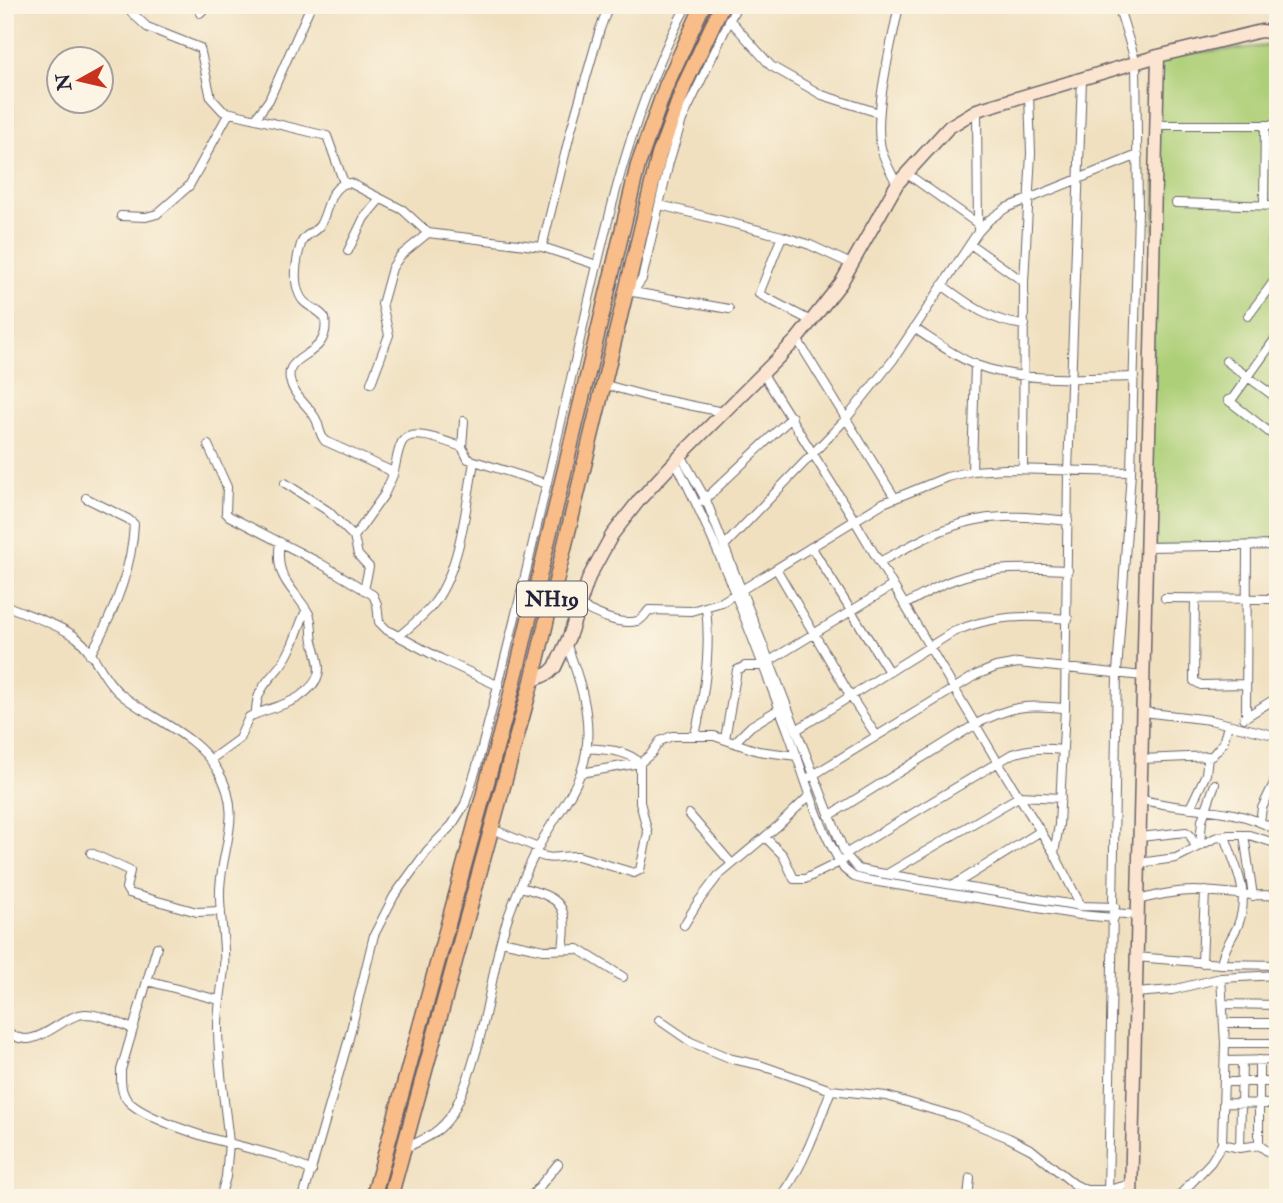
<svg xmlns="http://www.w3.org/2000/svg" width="1283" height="1203" font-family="'IM FELL Double Pica',serif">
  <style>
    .green { fill: #adcf77; stroke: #687859; stroke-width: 2 }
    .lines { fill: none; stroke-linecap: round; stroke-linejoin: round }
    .street-casing { stroke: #6a646a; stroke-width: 10 }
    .secondary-casing { stroke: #6a646a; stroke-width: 15 }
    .highway-casing { stroke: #6a646a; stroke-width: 17 }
    .street { stroke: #fff; stroke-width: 8 }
    .secondary { stroke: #fce5d0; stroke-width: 12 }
    .highway { stroke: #f8bd89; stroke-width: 14 }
    .labels { text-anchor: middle; stroke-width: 7; stroke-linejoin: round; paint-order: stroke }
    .shield { fill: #fcf5e5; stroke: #63616e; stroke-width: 2 }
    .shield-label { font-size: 21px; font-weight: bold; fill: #22223b }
  </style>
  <rect width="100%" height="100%" fill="#fcf5e5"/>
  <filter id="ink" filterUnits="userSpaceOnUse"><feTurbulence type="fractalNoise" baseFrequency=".0143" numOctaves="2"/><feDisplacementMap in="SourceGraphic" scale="14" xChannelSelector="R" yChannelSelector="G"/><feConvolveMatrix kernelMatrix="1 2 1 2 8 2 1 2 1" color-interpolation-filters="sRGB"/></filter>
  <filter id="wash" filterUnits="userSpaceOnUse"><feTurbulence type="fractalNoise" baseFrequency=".00686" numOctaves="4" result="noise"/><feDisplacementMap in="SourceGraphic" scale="28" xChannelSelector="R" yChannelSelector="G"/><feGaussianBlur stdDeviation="1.57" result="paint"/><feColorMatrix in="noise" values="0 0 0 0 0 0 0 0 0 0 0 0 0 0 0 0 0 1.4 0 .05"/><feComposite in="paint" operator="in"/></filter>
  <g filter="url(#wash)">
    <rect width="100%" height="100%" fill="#f0e0c0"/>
    <!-- green -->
    <path class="green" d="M1278 45V539L1147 547 1158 56Z"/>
  </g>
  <g filter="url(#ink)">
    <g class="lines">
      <!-- street casing -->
      <g class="street-casing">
        <path id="street" d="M124 5 147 27 200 48 211 98 223 111 327 136 344 183
          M5 6 19 5
          M200 13 208 5
          M729 19 771 66 822 95 879 113
          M977 110 978 232
          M255 119 269 100 311 5
          M1157 125H1278
          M906 173 978 224
          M897 184C891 172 884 161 881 148 873 112 892 43 899 5
          M1176 203 1278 206
          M660 205 782 236 810 245 851 264
          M1264 205 1265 125
          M121 216 146 217 157 214 189 186 229 113
          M782 236 759 294 811 321
          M970 244 1024 282
          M542 247 571 130 600 29 609 5
          M348 251 364 218 380 199
          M942 285C969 305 992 322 1025 325
          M633 292 729 309
          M625 295 633 292 642 279 669 162 682 120 737 5
          M1248 316 1278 276
          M914 328C934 341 954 356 976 365 1025 383 1082 378 1134 377
          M797 339 895 498
          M1226 361 1278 399
          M763 374 855 521 997 761 1054 853 1081 906
          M371 383 389 335 382 304 392 268 400 256 428 233
          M602 384 654 398 723 412
          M1228 400 1278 439
          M1230 402 1278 335
          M464 421 462 447 468 459 547 484
          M208 445 227 487 226 513 229 516 318 562 373 595 377 604 379 622 387 630 441 659 499 686
          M681 455 706 500 845 854 858 869 867 871 1081 906 1115 907
          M675 461C720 547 753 640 788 731 805 777 818 827 844 869L854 877 866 880 1080 915 1114 918
          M1023 469 1024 282 1031 153 1029 95
          M972 471 975 364
          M393 475C396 465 397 451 402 442 411 426 449 443 462 447
          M285 483 328 511 354 537
          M86 498 128 519 134 524C132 571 113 615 90 655
          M703 501 792 417
          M725 545 845 420 893 360 978 232 989 220 1006 208 1138 155
          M1147 547 1278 545
          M812 548 889 672
          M879 562C907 548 934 531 964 523 998 513 1034 517 1068 521
          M777 570 851 697 876 735
          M364 590 369 567 358 555 354 537 384 495 393 475 389 470 325 441C318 433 320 424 314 416 308 406 299 400 294 390 273 350 332 363 325 318 314 304 302 309 297 287 294 275 297 256 301 244 304 234 315 233 320 225 329 211 328 184 350 183L403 210 428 233 542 247 597 265
          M1165 598 1278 599
          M1195 598 1194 681 1201 685 1246 684
          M5 605C25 614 61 625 77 638 96 653 102 680 123 696 154 720 197 735 218 771 244 814 222 845 220 889 219 916 226 942 224 969 222 988 218 1007 218 1027 218 1066 225 1104 229 1143L278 1156 312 1171
          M904 605C920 597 936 586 953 580 991 566 1028 568 1068 570
          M580 606C595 613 619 626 637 621 643 620 645 614 649 610L691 611 722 602 883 503 947 477 972 471 1005 469 1131 472
          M399 636C412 625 425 615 435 602 461 566 466 505 474 462
          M771 660 892 586
          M1143 712 1210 720 1278 736
          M256 714C255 683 278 676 289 652 296 639 299 625 306 611
          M1246 717 1247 546
          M1244 718 1278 697
          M798 729 953 632C992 615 1026 615 1068 619
          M695 735C705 693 711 651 706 608
          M725 739 737 670 745 666H762
          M735 742 751 726 779 709
          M1141 759 1212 756 1223 743 1228 725
          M210 760 239 739 249 717C265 709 283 707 299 697 326 678 320 667 313 641 311 632 313 623 309 614 293 586 274 580 280 542
          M581 773 640 763 651 754 660 741 672 736H714L758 751 797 756
          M810 777 976 675 996 667 1018 663 1143 676
          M1140 799C1188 813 1229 804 1274 829L1276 836 1272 841
          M1190 808 1206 774 1208 756
          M689 814 732 864
          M829 816 976 724C1011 706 1026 704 1065 708
          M1260 822 1262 808 1274 783 1278 758
          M490 828 538 848
          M1244 835 1253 896
          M765 837 783 855 794 879H805L842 861
          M1140 837 1186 832 1190 835 1196 847
          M1200 845 1202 820 1215 784
          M91 853 130 871 126 888 129 893 197 912 221 911
          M535 853C550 862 562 855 578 856L634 873 640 870 648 833 640 802V763C626 749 605 750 586 748
          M1054 853 1059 825 1065 708 1068 472 1082 79
          M845 854 1012 754C1030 748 1044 748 1062 750
          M1139 863 1176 858 1215 838 1229 835H1249L1278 844
          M887 874 1020 796 1061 798
          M957 883 1041 831
          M520 887C561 898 569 903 563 949
          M1138 900C1157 895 1174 891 1193 891 1222 891 1249 897 1278 895
          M1114 913 1137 915
          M684 925 698 902 718 876 779 825 810 795
          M501 941 544 950 578 949 623 977
          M157 947 121 1070C121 1080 120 1092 128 1101 144 1118 206 1138 229 1143L226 1177 220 1198
          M1136 957 1221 964 1278 965
          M1202 963 1205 891
          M1221 964C1223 949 1232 939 1238 925 1251 892 1235 867 1225 836
          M147 981 219 1000
          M1136 993 1172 990 1221 978 1278 975
          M1223 1004 1278 1005
          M659 1020 691 1042 732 1059 760 1065 831 1090 886 1096 958 1117 1009 1138 1032 1150 1074 1184 1086 1190H1108L1131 1184
          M1224 1023H1278
          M5 1029C33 1058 59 1015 85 1014 101 1014 118 1023 133 1029
          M1225 1043H1278
          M1225 1061 1278 1060
          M1224 1082H1278
          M1224 1103 1272 1104 1278 1100
          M1222 1144 1240 1148 1259 1145V1060
          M1259 1145 1278 1159
          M1240 1148 1242 1061
          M403 1149C423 1140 442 1132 453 1112 480 1061 487 1000 500 944 508 912 522 880 537 850 553 817 581 789 586 752 592 715 579 677 566 643
          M303 1198 348 1042 374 935 394 896 427 851 452 825 465 804 477 766C512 636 542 505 572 374 601 250 625 119 687 5
          M530 1198 558 1164
          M781 1198C804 1164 817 1128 831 1090
          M968 1198 970 1178
          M1108 1198 1117 673 1131 472 1138 210 1136 63 1118 5
          M1177 1198 1211 1162 1222 1144 1225 1043 1221 978"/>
      </g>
      <!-- secondary casing -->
      <g class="secondary-casing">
        <path id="secondary" d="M532 681 549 673 555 667 569 637 589 577 612 535 640 499 681 455 797 339 841 283 897 184 949 127 977 110 1158 56 1261 31 1278 33
          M1131 1198 1158 56"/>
      </g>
      <!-- highway casing -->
      <g class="highway-casing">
        <path id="highway" d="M373 1198 510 698 638 165 666 86 703 5
          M390 1198 532 681 659 155 685 84 722 5"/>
      </g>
      <!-- street -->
      <use href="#street" class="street"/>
      <!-- secondary -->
      <use href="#secondary" class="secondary"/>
      <!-- highway -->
      <use href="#highway" class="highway"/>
    </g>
  </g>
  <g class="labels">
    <!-- shield labels -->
    <rect class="shield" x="517" y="581.5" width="70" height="35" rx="5"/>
    <g class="shield-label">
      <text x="552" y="606">NH19</text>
    </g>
  </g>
  <!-- margin -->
  <rect width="1283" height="1203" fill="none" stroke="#fcf5e5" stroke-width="28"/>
  <!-- north arrow -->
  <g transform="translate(80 80) rotate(262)"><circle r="33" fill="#fcf5e5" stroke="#a5a1a1" stroke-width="2"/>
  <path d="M0-5L12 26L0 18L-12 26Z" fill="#c8321e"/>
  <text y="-10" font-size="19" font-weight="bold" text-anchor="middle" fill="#22223b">N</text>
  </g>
</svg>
